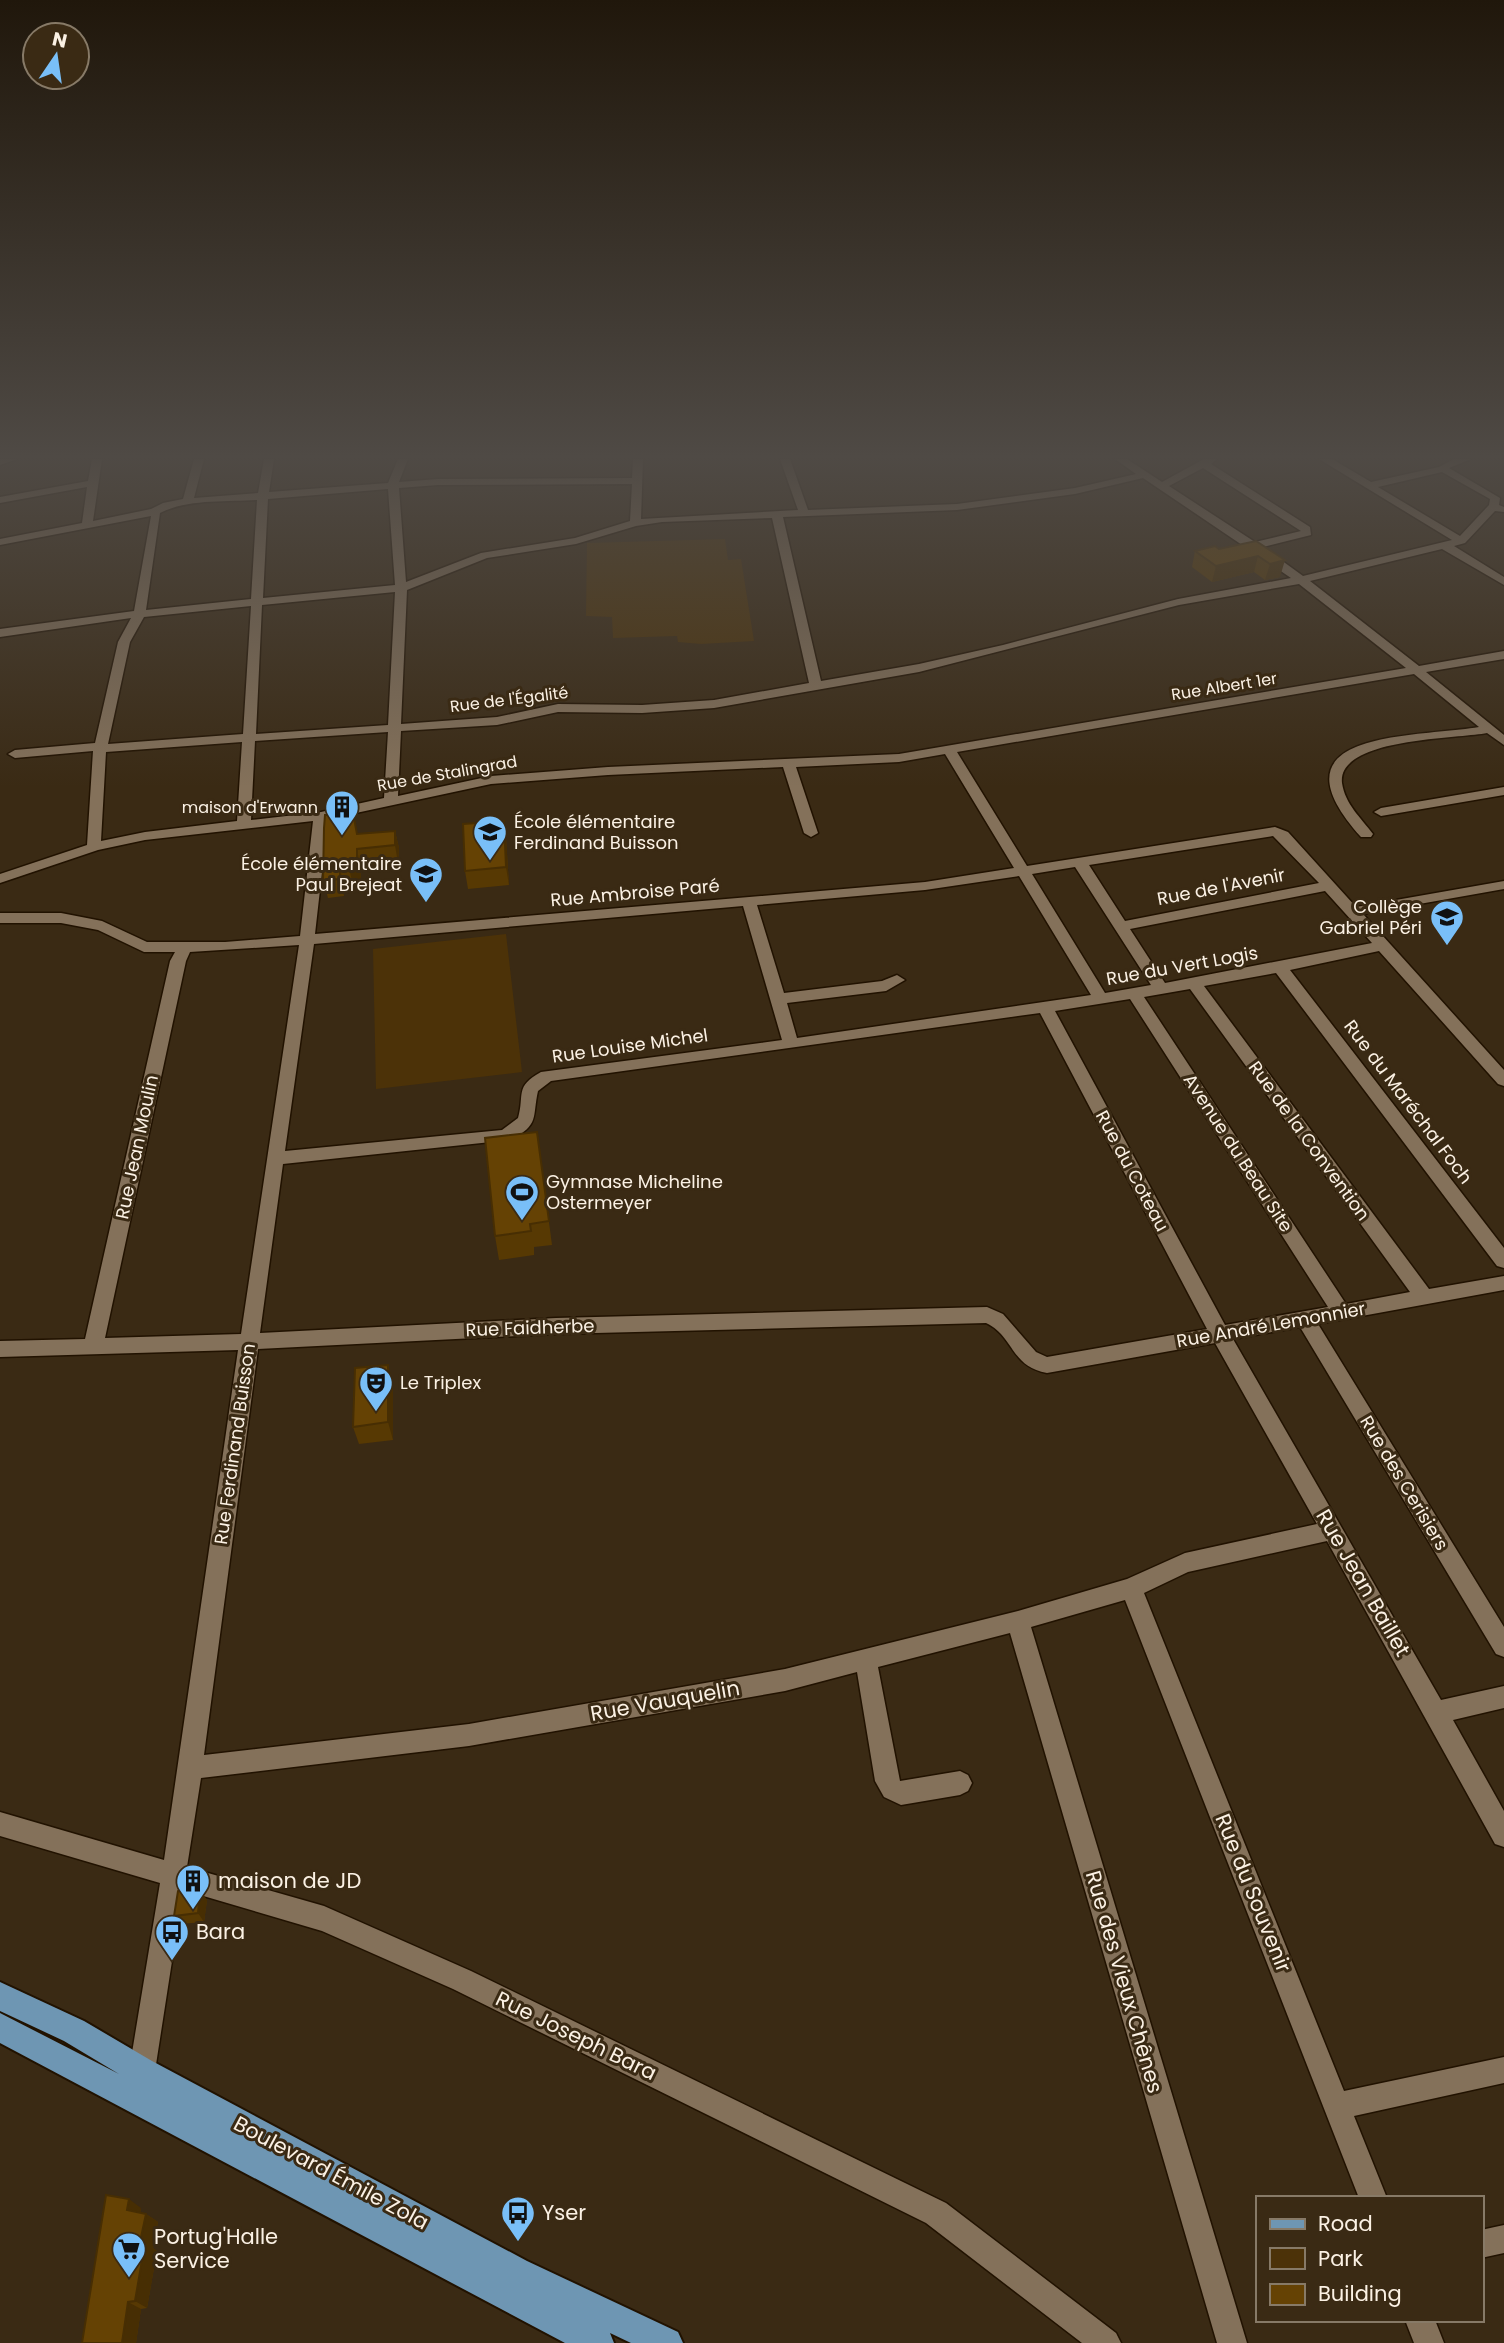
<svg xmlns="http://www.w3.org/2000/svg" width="1504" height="2343" font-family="Poppins,sans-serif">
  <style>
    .green { fill: #4c3208 }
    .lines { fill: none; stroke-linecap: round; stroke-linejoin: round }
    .minor-casing { stroke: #211200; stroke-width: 3 }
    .primary-casing { stroke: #211200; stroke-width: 4 }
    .minor { fill: #84715a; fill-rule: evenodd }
    .primary { fill: #6e96b3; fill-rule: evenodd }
    .wall { fill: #573903 }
    .shaded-wall { fill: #472e03 }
    .building { fill: #654204; stroke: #472e03; stroke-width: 2 }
    .labels { text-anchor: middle; stroke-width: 6; stroke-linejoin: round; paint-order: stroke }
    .far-street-label { font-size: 16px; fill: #fbf1e4; stroke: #3a2a14 }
    .far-poi-label { font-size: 16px; fill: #fbf1e4; stroke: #3a2a14; text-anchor: end }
    .poi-label { font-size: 18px; fill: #fbf1e4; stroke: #3a2a14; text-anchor: start }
    .street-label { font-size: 18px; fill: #fbf1e4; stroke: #3a2a14 }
    .near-street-label { font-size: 21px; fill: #fbf1e4; stroke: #3a2a14 }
    .near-poi-label { font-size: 21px; fill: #fbf1e4; stroke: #3a2a14; text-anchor: start }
  </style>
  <rect width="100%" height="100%" fill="#3a2a14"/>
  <!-- green -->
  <path class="green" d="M725 539 728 560 741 559 754 641 701 644 678 642 677 636 613 638 612 617 586 616 587 543Z
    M506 934 522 1072 376 1089 373 949Z"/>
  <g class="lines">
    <!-- minor casing -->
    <g class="minor-casing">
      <path id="minor" d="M0 459H17L0 465Z
        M92 459H102L93 521 151 509 163 503 183 499 194 459H204L194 498 258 493 264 459H274L269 492 388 483 398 459H408L399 482 438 479 632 478 633 459H643L641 519 798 510 780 459H790L808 510 957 504 1075 488 1136 474 1115 459H1127L1162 482 1204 459H1217L1211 464 1310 527 1311 535 1263 547 1303 576 1452 540 1319 459H1332L1371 482 1439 467 1454 459H1471L1449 468 1500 498 1499 505 1504 507V512L1495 511 1465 543 1454 546 1504 577V585L1442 549 1310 581 1419 666 1504 651V659L1426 672 1504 735V745L1487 733C1456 739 1337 738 1342 783 1345 804 1361 818 1373 834L1371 837H1361C1265 730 1411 738 1479 727L1414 674 957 752 1027 866 1275 827 1288 832 1356 907 1504 881V889L1363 914 1504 1070V1086L1498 1084 1379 951 1290 970 1504 1248V1268L1497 1266 1276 973 1204 986 1429 1289 1504 1276V1290L1318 1324 1504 1627V1657L1496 1654 1300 1327 1233 1339 1441 1700 1504 1686V1708L1453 1720 1504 1811V1847L1495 1844 1327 1541 1188 1572 1144 1593 1344 2091 1504 2057V2083L1354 2116 1387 2198H1359L1125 1600 1031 1627 1247 2343H1217L1010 1633 878 1667 900 1781 960 1771 968 1775 972 1783 968 1791 960 1795 901 1805 884 1797 875 1781 857 1672 785 1691 469 1746 201 1778 187 1867 324 1906 471 1971 946 2203 1116 2333 1121 2343H1082L926 2223 453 1989 322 1931 183 1890 155 2071 151 2080 142 2084 133 2080 129 2071 160 1883 0 1836V1812L164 1860 238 1350 0 1357V1341L85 1339 170 961 175 952H144L98 930 61 923H0V913H61L102 921 147 942H225L300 936 313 821 145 840 98 850 0 883V874L87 845 93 751 15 758 8 754 15 750 95 743 118 642 131 618 0 637V629L134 611 151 516 0 545V539L82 523 87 487 0 503V497L88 481ZM1203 468 1301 531 1255 542 1169 486ZM1442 472 1490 499 1489 505 1460 536 1378 487ZM1143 478 1291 578 1178 599 1003 645 919 664 821 681 783 517 957 510 1075 494ZM632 484 630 521 575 538 481 553 406 582 399 488 438 485ZM388 489 395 585 263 598 268 499ZM257 500 251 599 146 610 160 513C187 499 227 502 257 500ZM772 518 809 683 714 700 642 705 558 704 497 717 401 724 407 590 487 558 576 544 636 526 662 522ZM1299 584 1406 668 899 754 608 767 491 776 398 796 401 731 497 725 558 712 642 713 714 708 919 672 1179 605ZM395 592 388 725 256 734 262 605ZM251 606 243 734 108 744 130 642 144 617ZM388 732 384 798 321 812 251 820 255 741ZM242 742 237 821 145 832 101 841 106 752ZM945 754 1014 868 925 882 315 934 328 819 491 784 608 775 783 767 804 833 811 837 818 833 796 767 899 762ZM1273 836 1319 883 1125 921 1089 865ZM1075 867 1151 985 1105 993 1032 874ZM1019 876 1091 995 797 1038 787 1003 886 991 905 980 897 975 882 981 784 993 757 905 925 890ZM1325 891 1372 943 1165 983 1130 929ZM743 906 782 1040 541 1072C514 1087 525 1094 518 1118L502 1130 285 1151 314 944ZM299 945 241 1334 105 1338 186 961 190 952ZM1190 989 1410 1292 1346 1304 1144 997ZM1130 999 1328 1307 1225 1325 1055 1011ZM1040 1013 1207 1329 1047 1357 1036 1352 1003 1314 987 1307 556 1318 260 1333 283 1164 511 1140C540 1124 532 1118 538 1091L551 1081ZM986 1323C1014 1336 1010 1366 1047 1373L1215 1343 1317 1524 1185 1553 1127 1579 1018 1611 785 1669 469 1724 204 1755 258 1349 556 1334Z
        M1504 787V795L1381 816 1374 812 1381 808Z
        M1504 2225V2253L1481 2258V2230Z
        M1405 2320H1435L1444 2343H1414Z"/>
    </g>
    <!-- primary casing -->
    <g class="primary-casing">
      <path id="primary" d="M0 1982 84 2021 152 2061 527 2261 678 2332 683 2343H631L610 2333 614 2343H565L0 2043V2013L119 2074 64 2041 0 2011Z"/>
    </g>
    <!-- minor -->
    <use href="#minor" class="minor"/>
    <!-- primary -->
    <use href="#primary" class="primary"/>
  </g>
  <!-- wall -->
  <path class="wall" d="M1256 541 1280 577 1265 580 1254 572 1212 582 1192 567 1195 551 1219 549Z
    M395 831 399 848 398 863 360 866 361 880 353 885 344 886V896L328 898 323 880 358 834Z
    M506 838 509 885 468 889 465 871Z
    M537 1132 552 1245 534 1247V1255L499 1260 495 1236Z
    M393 1382V1440L359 1444 353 1427Z
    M200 1891 207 1900 204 1922 180 1924 174 1916Z
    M141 2208 140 2213 146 2214 158 2222 153 2248 157 2251 147 2308 141 2309 136 2343H82Z"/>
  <!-- shaded-wall -->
  <path class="shaded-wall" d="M1258 556 1254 572 1212 582 1216 566Z
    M1285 560 1280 577 1265 580 1270 564Z
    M504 821 506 838 509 885 506 867Z
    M395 831 399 848 398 863 395 845Z
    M357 849 360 866 361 880 353 885 349 868Z
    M340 869 344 886V896L340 879Z
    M388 1365 393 1382V1440L388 1422Z
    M200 1891 207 1900 204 1922 198 1913Z
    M129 2199 141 2208 139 2219 127 2210Z
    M146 2214 158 2222 153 2248 157 2251 147 2308 135 2301 140 2242Z
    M128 2302 141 2309 136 2343H122Z"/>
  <!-- building -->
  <path class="building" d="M1256 541 1285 560 1270 564 1258 556 1216 566 1195 551 1215 546 1219 549Z
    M351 803 357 834 395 831V845L357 849V863L349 868 340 869V879L323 880 324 828 325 815H332V805Z
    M504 821 506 867 465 871 463 824Z
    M537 1132 549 1221 530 1224 531 1231 495 1236 485 1138Z
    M388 1365V1422L353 1427 355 1368Z
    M184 1886 200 1891 198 1913 174 1916 178 1891Z
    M106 2195 129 2199 127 2210 146 2214 140 2242 145 2243 135 2301 128 2302 122 2343H82Z"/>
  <!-- sky -->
  <linearGradient id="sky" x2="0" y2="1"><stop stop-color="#20170b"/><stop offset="0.58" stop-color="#4f4a45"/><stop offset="1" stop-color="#4f4a45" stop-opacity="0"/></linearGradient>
  <rect width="1504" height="787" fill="url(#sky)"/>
  <!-- icons -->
  <defs>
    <g id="building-pin" transform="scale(1.75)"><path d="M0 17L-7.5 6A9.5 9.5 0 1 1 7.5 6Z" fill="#79bff8" stroke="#3a2a14"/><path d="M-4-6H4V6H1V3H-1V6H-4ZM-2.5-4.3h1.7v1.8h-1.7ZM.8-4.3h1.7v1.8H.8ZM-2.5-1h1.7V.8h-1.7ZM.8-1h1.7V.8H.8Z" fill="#111"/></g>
    <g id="school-pin" transform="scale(1.75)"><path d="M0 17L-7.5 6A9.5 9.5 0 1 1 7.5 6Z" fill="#79bff8" stroke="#3a2a14"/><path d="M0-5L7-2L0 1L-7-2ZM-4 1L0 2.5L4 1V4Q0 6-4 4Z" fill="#111"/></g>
    <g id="stadium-pin" transform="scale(1.75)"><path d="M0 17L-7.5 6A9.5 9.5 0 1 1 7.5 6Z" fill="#79bff8" stroke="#3a2a14"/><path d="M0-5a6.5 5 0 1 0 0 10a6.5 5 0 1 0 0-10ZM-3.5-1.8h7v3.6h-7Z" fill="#111"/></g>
    <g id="theatre-pin" transform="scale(1.75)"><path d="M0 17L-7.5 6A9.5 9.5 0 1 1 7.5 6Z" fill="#79bff8" stroke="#3a2a14"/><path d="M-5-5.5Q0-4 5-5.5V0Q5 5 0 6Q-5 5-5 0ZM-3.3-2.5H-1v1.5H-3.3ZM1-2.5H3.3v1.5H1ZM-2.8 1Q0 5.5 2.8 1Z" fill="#111"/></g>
    <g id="bus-pin" transform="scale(1.75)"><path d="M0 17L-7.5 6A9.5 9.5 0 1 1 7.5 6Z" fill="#79bff8" stroke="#3a2a14"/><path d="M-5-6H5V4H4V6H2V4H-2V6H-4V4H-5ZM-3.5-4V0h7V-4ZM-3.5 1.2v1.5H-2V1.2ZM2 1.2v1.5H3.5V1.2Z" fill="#111"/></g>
    <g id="supermarket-pin" transform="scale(1.75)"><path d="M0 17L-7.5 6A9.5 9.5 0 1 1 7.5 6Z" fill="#79bff8" stroke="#3a2a14"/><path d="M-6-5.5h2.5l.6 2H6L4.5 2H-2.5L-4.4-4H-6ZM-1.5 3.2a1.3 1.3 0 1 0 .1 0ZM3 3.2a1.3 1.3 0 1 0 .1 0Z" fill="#111"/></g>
  </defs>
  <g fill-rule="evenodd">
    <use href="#building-pin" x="342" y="807"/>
    <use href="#school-pin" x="490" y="832"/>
    <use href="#school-pin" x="426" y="874"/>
    <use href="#school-pin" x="1447" y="917"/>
    <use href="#stadium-pin" x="522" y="1192"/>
    <use href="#theatre-pin" x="376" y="1383"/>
    <use href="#building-pin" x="193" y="1881"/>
    <use href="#bus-pin" x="172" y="1932"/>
    <use href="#bus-pin" x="518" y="2213"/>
    <use href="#supermarket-pin" x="129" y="2249"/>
  </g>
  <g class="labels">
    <!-- far-street labels -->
    <g class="far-street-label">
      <text transform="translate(1224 686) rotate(-9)" y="6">Rue Albert 1er</text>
      <text transform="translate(509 699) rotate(-7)" y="6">Rue de l'Égalité</text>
      <text transform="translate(447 773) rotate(-10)" y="6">Rue de Stalingrad</text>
    </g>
    <!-- far-poi labels -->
    <g class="far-poi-label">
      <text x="318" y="813">maison d'Erwann</text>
    </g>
    <!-- poi labels -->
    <g class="poi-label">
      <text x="514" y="828">École élémentaire<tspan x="514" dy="21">Ferdinand Buisson</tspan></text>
      <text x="402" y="870" text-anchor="end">École élémentaire<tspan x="402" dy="21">Paul Brejeat</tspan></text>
      <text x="1422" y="913" text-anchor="end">Collège<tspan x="1422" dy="21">Gabriel Péri</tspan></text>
      <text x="546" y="1188">Gymnase Micheline<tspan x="546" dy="21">Ostermeyer</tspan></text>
      <text x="400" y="1389">Le Triplex</text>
    </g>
    <!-- street labels -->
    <g class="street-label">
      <text transform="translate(1221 887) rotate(-11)" y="6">Rue de l'Avenir</text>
      <text transform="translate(635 893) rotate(-5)" y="6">Rue Ambroise Paré</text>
      <text transform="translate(1182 966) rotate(-10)" y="6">Rue du Vert Logis</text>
      <text transform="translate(630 1046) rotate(-8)" y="6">Rue Louise Michel</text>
      <text transform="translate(1408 1102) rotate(53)" y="6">Rue du Maréchal Foch</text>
      <text transform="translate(1309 1141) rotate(54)" y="6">Rue de la Convention</text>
      <text transform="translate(137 1147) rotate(-78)" y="6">Rue Jean Moulin</text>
      <text transform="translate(1238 1153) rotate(57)" y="6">Avenue du Beau Site</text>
      <text transform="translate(1132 1171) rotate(62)" y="6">Rue du Coteau</text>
      <text transform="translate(1271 1325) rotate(-10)" y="6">Rue André Lemonnier</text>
      <text transform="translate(530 1328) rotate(-2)" y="6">Rue Faidherbe</text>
      <text transform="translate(235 1444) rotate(-82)" y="6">Rue Ferdinand Buisson</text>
      <text transform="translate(1404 1483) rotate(59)" y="6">Rue des Cerisiers</text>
    </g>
    <!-- near-street labels -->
    <g class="near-street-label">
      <text transform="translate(1363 1583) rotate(60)" y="7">Rue Jean Baillet</text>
      <text transform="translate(665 1701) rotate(-10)" y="7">Rue Vauquelin</text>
      <text transform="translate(1253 1893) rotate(68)" y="7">Rue du Souvenir</text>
      <text transform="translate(1124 1982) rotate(74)" y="7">Rue des Vieux Chênes</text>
      <text transform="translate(576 2036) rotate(26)" y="7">Rue Joseph Bara</text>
      <text transform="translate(331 2173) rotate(28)" y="7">Boulevard Émile Zola</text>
    </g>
    <!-- near-poi labels -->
    <g class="near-poi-label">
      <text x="218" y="1888">maison de JD</text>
      <text x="196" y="1939">Bara</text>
      <text x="542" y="2220">Yser</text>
      <text x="154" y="2244">Portug'Halle<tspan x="154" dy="24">Service</tspan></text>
    </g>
  </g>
  <!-- legend -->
  <rect x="1256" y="2196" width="228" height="126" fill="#3a2a14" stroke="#877a67" stroke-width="2"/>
  <rect x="1270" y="2219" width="35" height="10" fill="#6e96b3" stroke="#877a67" stroke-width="2"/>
  <text x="1318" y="2231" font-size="21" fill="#fbf1e4">Road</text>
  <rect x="1270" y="2248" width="35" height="21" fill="#4c3208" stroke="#877a67" stroke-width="2"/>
  <text x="1318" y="2266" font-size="21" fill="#fbf1e4">Park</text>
  <rect x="1270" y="2284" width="35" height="21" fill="#654204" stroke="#877a67" stroke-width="2"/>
  <text x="1318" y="2301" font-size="21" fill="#fbf1e4">Building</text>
  <!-- north arrow -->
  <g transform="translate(56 56) rotate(13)"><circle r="33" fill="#3a2a14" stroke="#877a67" stroke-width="2"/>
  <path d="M0-5L12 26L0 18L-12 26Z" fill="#79bff8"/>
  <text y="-10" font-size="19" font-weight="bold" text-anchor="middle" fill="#fbf1e4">N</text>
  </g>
</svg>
